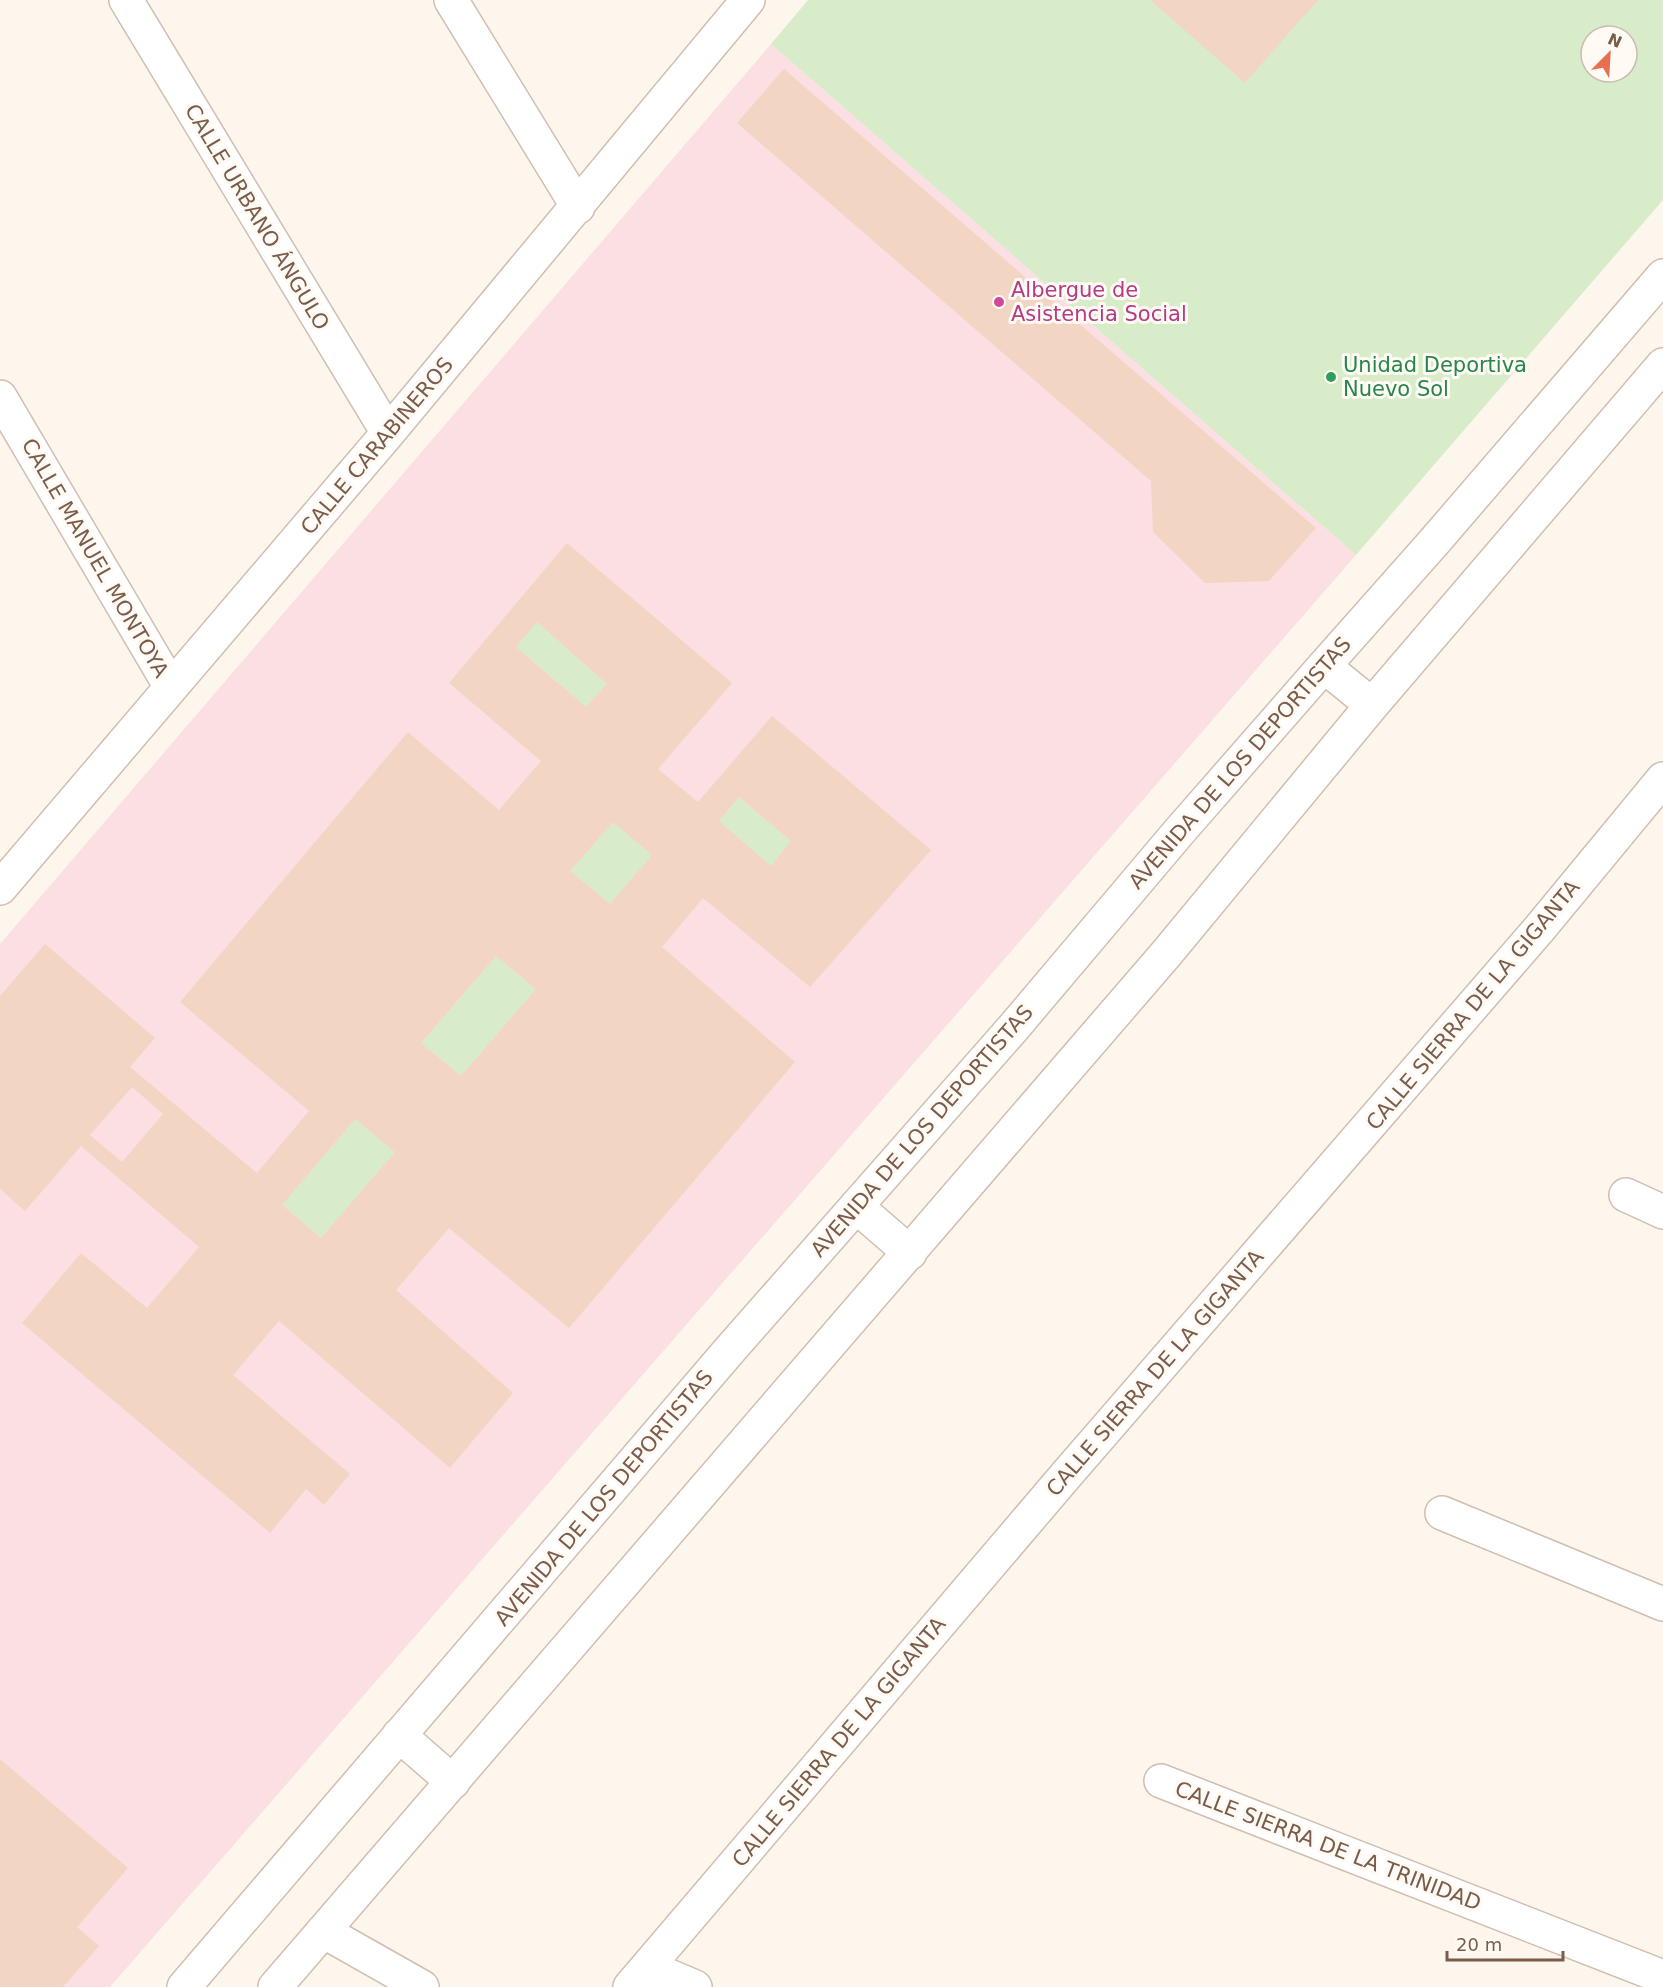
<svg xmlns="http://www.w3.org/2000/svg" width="1663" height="1987" font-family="'DejaVu Sans',sans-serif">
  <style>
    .medical { fill: #fbdfe3 }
    .green { fill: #d8ecc9; fill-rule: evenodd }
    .building { fill: #f3d5c3; fill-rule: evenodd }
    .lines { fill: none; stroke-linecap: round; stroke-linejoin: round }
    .minor-casing { stroke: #d1beb0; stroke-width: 36 }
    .minor { stroke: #fff; stroke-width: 33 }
    .hotel-dot { fill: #d1479c; stroke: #fffaf3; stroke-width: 2 }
    .leisure-dot { fill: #2e9e5b; stroke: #fffaf3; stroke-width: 2 }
    .labels { text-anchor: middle; stroke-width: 6; stroke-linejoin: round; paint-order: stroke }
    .street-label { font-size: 21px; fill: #7a5c4d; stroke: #fffaf3 }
    .hotel-label { font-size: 21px; fill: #b23c85; stroke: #fffaf3; text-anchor: start }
    .leisure-label { font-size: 21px; fill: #27864d; stroke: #fffaf3; text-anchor: start }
  </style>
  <rect width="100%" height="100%" fill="#fdf6ec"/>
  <!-- medical -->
  <path class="medical" d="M771 44 1356 555 110 1987H0V944Z"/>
  <!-- green -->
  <path class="green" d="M808 0H1663V200L1356 555 771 44ZM1591 36H1627V72H1591Z
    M537 622 607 684 586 707 516 647Z
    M739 797 791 841 771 866 719 821Z
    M613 822 652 855 610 904 570 871Z
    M496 956 536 989 461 1076 421 1043Z
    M355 1119 395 1152 321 1238 282 1205Z"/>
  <!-- building -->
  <path class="building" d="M1150 0H1318L1245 83Z
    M784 69 1316 528 1269 581 1205 583 1153 532 1151 481 737 123Z
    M567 543 732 683 658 769 698 802 772 716 931 850 810 987 703 898 662 947 795 1062 569 1328 449 1228 396 1290 513 1393 450 1468 279 1321 233 1375 350 1474 324 1505 306 1489 270 1533 22 1323 81 1253 147 1308 199 1247 81 1146 25 1211 0 1189V996L45 944 155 1038 130 1067 257 1173 309 1111 180 1002 408 732 499 810 541 761 449 683ZM537 622 607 684 586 707 516 647ZM739 797 791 841 771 866 719 821ZM613 822 652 855 610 904 570 871ZM496 956 536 989 461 1076 421 1043ZM132 1087 163 1114 122 1162 90 1135ZM355 1119 395 1152 321 1238 282 1205Z
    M0 1759 128 1868 77 1927 99 1946 63 1987H0Z"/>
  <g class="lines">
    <!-- minor casing -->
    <g class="minor-casing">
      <path id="minor" d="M126 0 388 433
        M451 0 578 207
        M0 397 171 687
        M1324 666 1372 705
        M0 888 388 433 748 0
        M1626 1195 1663 1212
        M856 1206 910 1253
        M1442 1513 1663 1604
        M399 1735 453 1782
        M1161 1781 1663 1977
        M323 1931 422 1987
        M648 1967 695 1987
        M184 1987 728 1352 1014 1027 1178 833 1324 666 1434 542 1663 276
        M275 1987 1166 954 1372 705 1663 365
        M630 1987 1067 1474 1540 928 1663 779"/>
    </g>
    <!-- minor -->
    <use href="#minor" class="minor"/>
  </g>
  <!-- markers -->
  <circle class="hotel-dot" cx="999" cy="302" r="6"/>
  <circle class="leisure-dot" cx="1331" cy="377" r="6"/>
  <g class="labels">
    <!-- street labels -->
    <g class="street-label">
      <text transform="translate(257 217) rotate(59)" y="7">CALLE URBANO ÁNGULO</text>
      <text transform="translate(377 446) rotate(-50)" y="7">CALLE CARABINEROS</text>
      <text transform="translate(95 558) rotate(60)" y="7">CALLE MANUEL MONTOYA</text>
      <text transform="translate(1240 763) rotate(-49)" y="7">AVENIDA DE LOS DEPORTISTAS</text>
      <text transform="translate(1473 1005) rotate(-50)" y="7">CALLE SIERRA DE LA GIGANTA</text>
      <text transform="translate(922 1131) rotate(-49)" y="7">AVENIDA DE LOS DEPORTISTAS</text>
      <text transform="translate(1155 1373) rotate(-49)" y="7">CALLE SIERRA DE LA GIGANTA</text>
      <text transform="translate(604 1498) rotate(-50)" y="7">AVENIDA DE LOS DEPORTISTAS</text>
      <text transform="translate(839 1742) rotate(-50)" y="7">CALLE SIERRA DE LA GIGANTA</text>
      <text transform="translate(1328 1846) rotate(21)" y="7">CALLE SIERRA DE LA TRINIDAD</text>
    </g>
    <!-- hotel labels -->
    <g class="hotel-label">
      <text x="1011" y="297">Albergue de<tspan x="1011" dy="24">Asistencia Social</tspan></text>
    </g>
    <!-- leisure labels -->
    <g class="leisure-label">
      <text x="1343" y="372">Unidad Deportiva<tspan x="1343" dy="24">Nuevo Sol</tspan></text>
    </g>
  </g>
  <!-- north arrow -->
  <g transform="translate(1609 54) rotate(24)"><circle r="28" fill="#fffaf3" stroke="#cabbb1" stroke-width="1.5"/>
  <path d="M0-4.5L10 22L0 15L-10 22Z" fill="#e76f51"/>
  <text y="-9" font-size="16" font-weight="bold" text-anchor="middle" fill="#7a5c4d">N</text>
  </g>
  <!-- scale -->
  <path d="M1447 1951v9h116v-9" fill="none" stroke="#7a5c4d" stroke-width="3"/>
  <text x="1456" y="1951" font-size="18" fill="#7a5c4d" stroke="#fffaf3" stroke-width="4.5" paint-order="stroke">20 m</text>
</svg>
